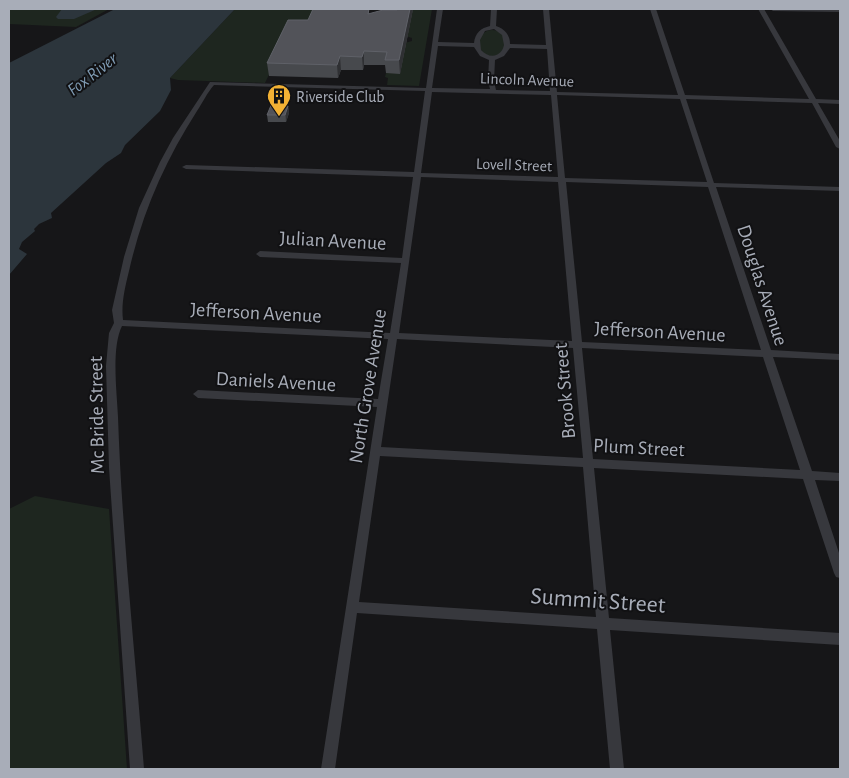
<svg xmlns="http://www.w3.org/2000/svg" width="849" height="778" font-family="'Alegreya Sans',sans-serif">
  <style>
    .green { fill: #1e261f }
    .water { fill: #2c353c }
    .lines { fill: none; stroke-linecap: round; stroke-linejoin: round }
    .minor { fill: #37383d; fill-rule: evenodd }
    .wall { fill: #47494d }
    .shaded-wall { fill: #2f3033 }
    .building { fill: #525359; stroke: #5f6168 }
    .labels { text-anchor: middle; stroke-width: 4; stroke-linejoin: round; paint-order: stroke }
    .far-street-label { font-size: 16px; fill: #a8adb8; stroke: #111113 }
    .far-poi-label { font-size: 16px; fill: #a8adb8; stroke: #111113; text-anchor: start }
    .far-water-label { font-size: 18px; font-style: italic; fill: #7f9bb3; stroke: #111113 }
    .street-label { font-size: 20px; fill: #a8adb8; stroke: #111113 }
    .near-street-label { font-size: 24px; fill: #a8adb8; stroke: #111113 }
  </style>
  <rect width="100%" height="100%" fill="#161618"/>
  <!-- green -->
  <path class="green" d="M9 9H109L76 27 9 24Z
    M235 9H339L309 33 289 32 265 83 178 80 170 78Z
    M413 9H432L419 86 387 85 388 78 385 77 386 73H400L405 47 401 44 412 41V38L403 35Z
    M479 43a13 13 0 1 1 26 0a13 13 0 1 1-26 0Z
    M35 496 109 509 127 769H9V509Z"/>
  <!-- water -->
  <path class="water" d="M62 9H97L74 19H58L56 17Z
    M115 9H235L170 78 171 90 160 111 125 145 121 153 106 163 51 213 52 218 39 224 34 229 35 231 22 242 19 249 27 254 9 275V63Z"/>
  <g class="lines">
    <!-- minor -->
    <path class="minor" d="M437 9H443L438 42 474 43C475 33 481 28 490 26L491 9H497L496 26C505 29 510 35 510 44L546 45 543 9H549L557 92 678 95 650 9H656L685 95 809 99 758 9H764L816 99 840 100V104L818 103 840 141V149L836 147 812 103 686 99 714 183 840 187V191L716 187 771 350 840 354V360L773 357 812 471 840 473V481L815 480 840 556V578L836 577 834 573 803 479 594 468 609 618 840 633V645L610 630 624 769H610L597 629 357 613 335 769H321L377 407 198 398 193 394 198 390 378 399 388 339 122 326C111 348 117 392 118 417 122 534 135 652 144 769H130L109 468 106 366 109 333 114 323 112 310 124 257 139 208 160 162 173 138 210 82 426 88ZM494 29 502 35 504 45C502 56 490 60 481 50L480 40 485 31ZM438 46 474 47 480 56 489 60 488 81 490 89 432 88ZM510 48 547 49 550 91 496 90 494 81 495 60 504 56ZM214 85 425 91 414 172 186 165 182 167 186 169 413 177 402 258 260 251 256 254 260 257 401 263 390 333 123 320C121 304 125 287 129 271 142 213 165 161 197 111 203 102 207 93 214 85ZM432 92 551 95 558 177 421 173ZM557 95 680 99 707 182 565 178ZM421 177 558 182 572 341 399 333ZM566 182 708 187 761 350 582 342ZM397 339 573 348 583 458 381 447ZM582 348 763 357 800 470 593 459ZM380 456 583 467 596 617 359 602Z
      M770 9H840V12L773 11Z"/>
  </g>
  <!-- wall -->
  <path class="wall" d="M369 9V14L413 9 400 74 386 73 385 65H364L363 70H341L338 78 269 76 267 63 308 20Z
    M275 103 288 106 289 113 286 122H268L267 115Z"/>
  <!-- shaded-wall -->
  <path class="shaded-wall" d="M410 9H413L400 74 399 60Z
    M364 51V65L363 70 362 57Z
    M340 56 341 70 338 78 337 65Z
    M287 101 288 108V106L289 113 286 122 285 106Z"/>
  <!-- building -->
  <path class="building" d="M313 9H369L368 14 383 10H397V9H410L399 60H385L387 52 364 51 362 57 340 56 337 65 267 63 288 20H308Z
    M276 101H287L285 106H288L285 115H267L272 103H275Z"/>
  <!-- icons -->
  <defs>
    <g id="building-pin" transform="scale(1.25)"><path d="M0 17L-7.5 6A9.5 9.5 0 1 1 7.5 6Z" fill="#f2b134" stroke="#111113"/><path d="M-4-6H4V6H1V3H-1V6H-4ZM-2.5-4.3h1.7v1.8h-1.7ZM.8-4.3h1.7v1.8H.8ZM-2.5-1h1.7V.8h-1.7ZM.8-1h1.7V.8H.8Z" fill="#111"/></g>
  </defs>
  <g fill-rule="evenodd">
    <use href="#building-pin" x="279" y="96"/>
  </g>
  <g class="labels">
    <!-- far-street labels -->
    <g class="far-street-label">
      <text transform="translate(527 79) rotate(2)" y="6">Lincoln Avenue</text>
      <text transform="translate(514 164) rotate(2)" y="6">Lovell Street</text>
    </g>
    <!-- far-poi labels -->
    <g class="far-poi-label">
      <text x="296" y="102">Riverside Club</text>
    </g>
    <!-- far-water labels -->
    <g class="far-water-label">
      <text transform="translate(92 74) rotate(-38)" y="6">Fox River</text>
    </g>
    <!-- street labels -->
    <g class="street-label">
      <text transform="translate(333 240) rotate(3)" y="7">Julian Avenue</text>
      <text transform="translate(763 285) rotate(72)" y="7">Douglas Avenue</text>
      <text transform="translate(256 312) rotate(3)" y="7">Jefferson Avenue</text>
      <text transform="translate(660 331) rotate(3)" y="7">Jefferson Avenue</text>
      <text transform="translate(276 381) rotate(3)" y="7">Daniels Avenue</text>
      <text transform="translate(367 386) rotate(-81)" y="7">North Grove Avenue</text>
      <text transform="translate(564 391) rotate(-95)" y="7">Brook Street</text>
      <text transform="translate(96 415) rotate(-91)" y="7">Mc Bride Street</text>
      <text transform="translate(639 447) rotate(3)" y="7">Plum Street</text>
    </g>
    <!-- near-street labels -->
    <g class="near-street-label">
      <text transform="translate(598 600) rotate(4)" y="8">Summit Street</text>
    </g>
  </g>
  <!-- border -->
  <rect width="849" height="778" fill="none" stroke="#a8adb8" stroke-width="20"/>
</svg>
